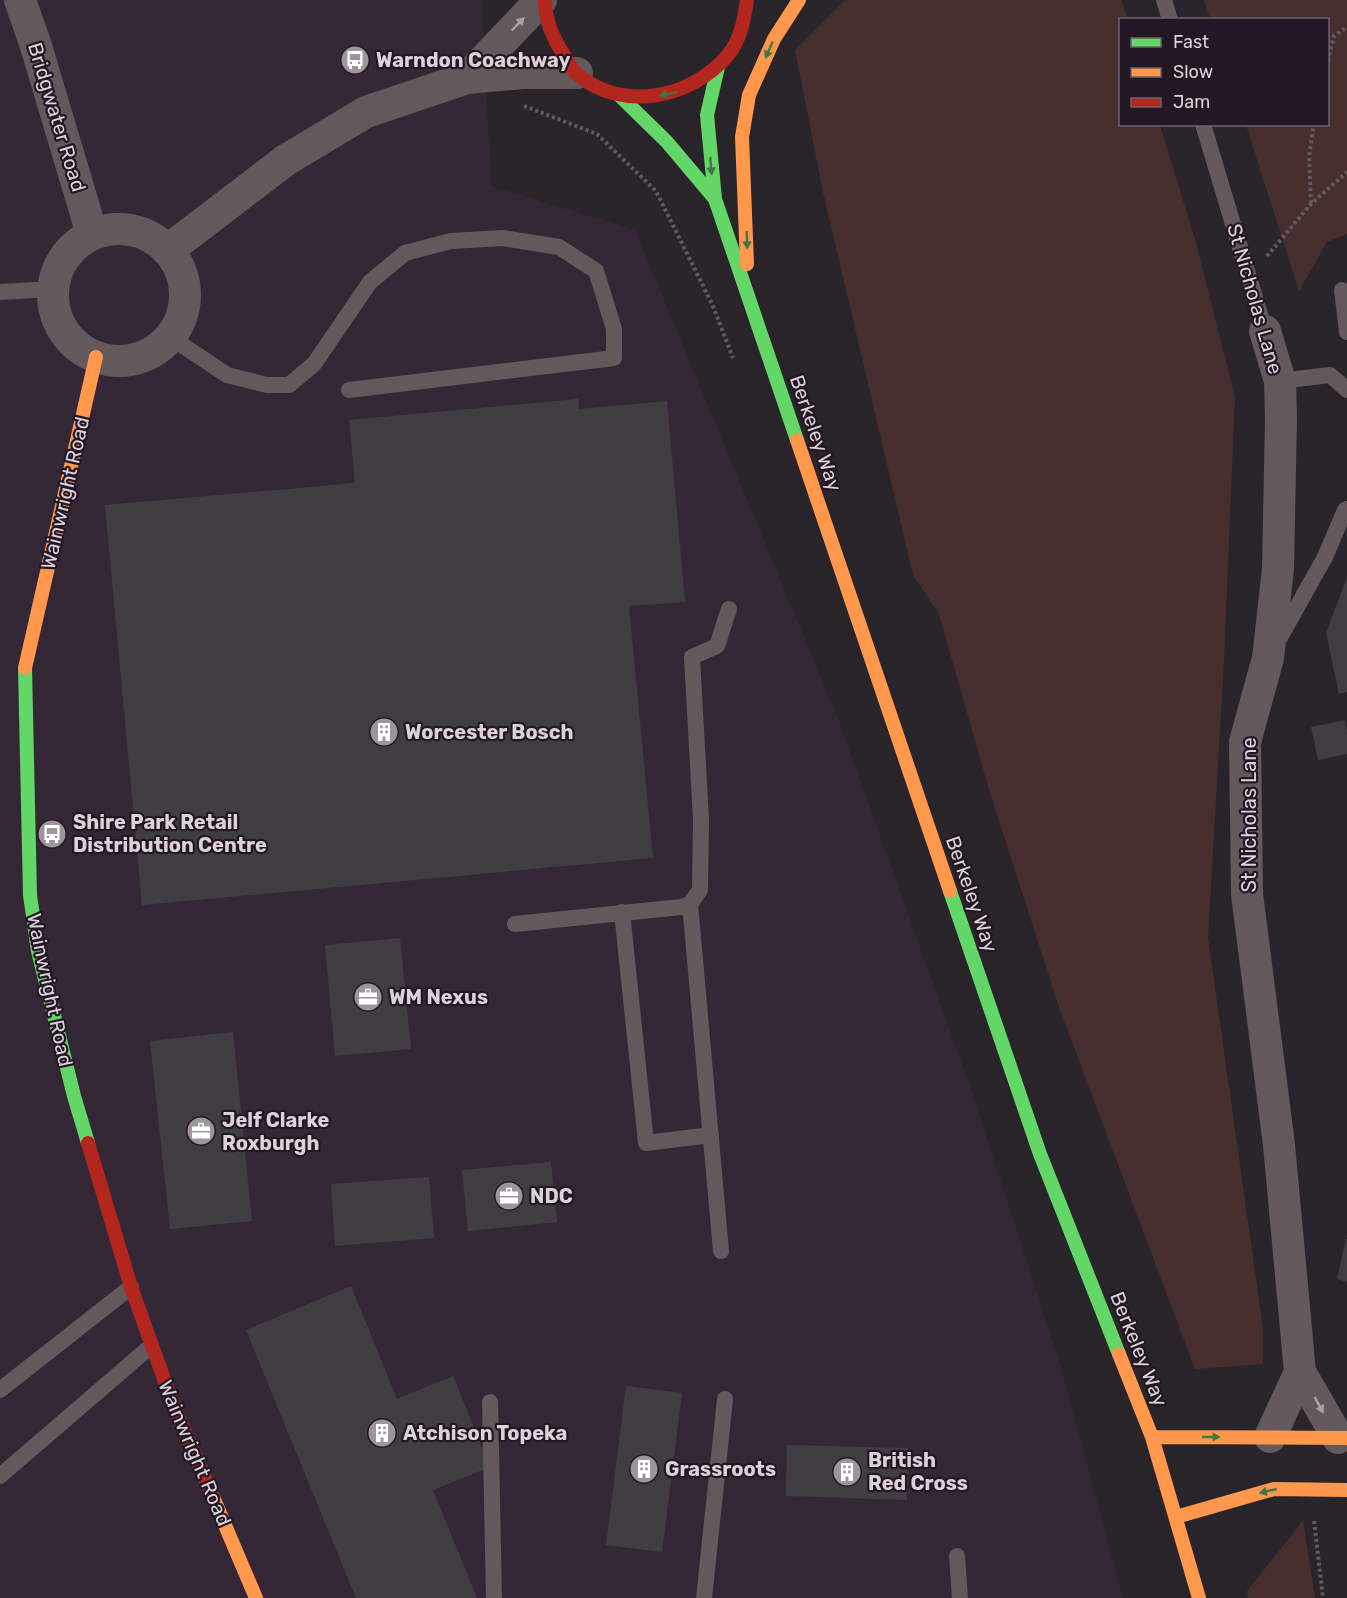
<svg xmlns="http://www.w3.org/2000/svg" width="1347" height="1598" font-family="Rubik,sans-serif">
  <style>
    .built { fill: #342735 }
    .green { fill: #462e2c }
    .building { fill: #403d42 }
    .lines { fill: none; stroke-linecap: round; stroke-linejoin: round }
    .path { stroke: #625a5f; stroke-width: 4; stroke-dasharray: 3 3; stroke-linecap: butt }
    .lane { stroke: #63585c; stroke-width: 16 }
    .street { stroke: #63585c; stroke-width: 32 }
    .fast { stroke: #63d668; stroke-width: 14 }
    .slow { stroke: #ff974d; stroke-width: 14 }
    .jam { stroke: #b3261e; stroke-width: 14 }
    .oneway { fill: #aaa1a8 }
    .oneway2 { fill: #427645 }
    .labels { text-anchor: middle; stroke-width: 4.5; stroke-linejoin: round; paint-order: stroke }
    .poi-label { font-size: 20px; font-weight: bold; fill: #dad2da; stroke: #221722; text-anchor: start }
    .street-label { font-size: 20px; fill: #dad2da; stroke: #221722 }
  </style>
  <rect width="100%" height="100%" fill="#292429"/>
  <!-- built -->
  <path class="built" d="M0 0H482L491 186 635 230 839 721 973 1095 1060 1364 1123 1598H0Z"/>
  <!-- green -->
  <path class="green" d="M845 0H1121L1128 19 1120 20V124L1160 125 1195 239 1235 397 1224 661 1208 938 1263 1328V1364L1195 1369 1060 1010 990 793 939 614 913 575 823 192 795 50Z
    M1204 0H1347V234L1327 242 1299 291 1246 125 1328 124V20L1210 19Z
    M1303 1521 1315 1598H1248L1247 1591Z"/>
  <!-- building -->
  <path class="building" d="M578 399 579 409 667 401 685 602 629 606 653 858 142 905 105 505 355 483 349 420Z
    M1347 577V692L1339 694 1326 633Z
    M1345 720 1347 731V754L1318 760 1311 727Z
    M400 938 411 1049 335 1056 325 945Z
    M233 1032 252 1221 170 1229 150 1041Z
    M551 1162 557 1222 468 1231 462 1170Z
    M429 1177 434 1238 335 1246 331 1184Z
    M1346 1239H1347V1282L1337 1279Z
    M351 1286 397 1399 453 1376 490 1467 433 1490 477 1598H356L246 1330Z
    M626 1386 682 1393 662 1552 606 1545Z
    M787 1445 908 1448 907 1500 786 1496Z"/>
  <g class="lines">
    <!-- path -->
    <path class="path" d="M1328 61 1334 36 1347 27
      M524 106 597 134 656 191 713 306 733 358
      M1311 203 1309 156 1314 124
      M1267 256 1311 204 1347 172
      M1314 1521 1323 1598"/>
    <!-- lane -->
    <path class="lane" d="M1164 0 1170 20
      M1203 124 1265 331
      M1342 290 1347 332
      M0 292 53 289
      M170 337 227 375 267 385H289L314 364 370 282 405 253 451 241 503 238 559 247 596 271 614 329V358L349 390
      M1280 381 1330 375 1347 390
      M1278 641 1325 557 1345 510 1347 509
      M690 904 721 1251
      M622 912 646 1143 711 1135
      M515 924 681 907 690 904 700 890 701 820 692 657 717 646 729 609
      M0 1390 131 1287
      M490 1402 494 1598
      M0 1476 151 1346
      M957 1556 960 1598
      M704 1598 725 1399"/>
    <!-- street -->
    <path class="street" d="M20 0 36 46 92 234
      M467 78 541 0
      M53 295a66 66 0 1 1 132 0a66 66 0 1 1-132 0Z
      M168 250 286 160 366 112 467 78 524 73H577
      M1265 331 1280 381 1281 418 1278 569 1268 658 1245 742 1247 894 1279 1145 1300 1372 1338 1438
      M1270 1437 1300 1372"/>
    <!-- fast -->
    <path class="fast" d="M718 67 707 115 715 199 797 440
      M620 96 667 142 715 199
      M25 668 30 895 38 951 74 1096 88 1143
      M950 891 1040 1154 1119 1354"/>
    <!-- slow -->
    <path class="slow" d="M747 264 742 137 749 95 774 39 799 0
      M797 440 950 891
      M25 668 96 357
      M1119 1354 1152 1437 1199 1598
      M1152 1437 1347 1438
      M213 1497 256 1598
      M1176 1517 1274 1489 1347 1490"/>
    <!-- jam -->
    <path class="jam" d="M545 0C545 21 553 38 564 55 568 61 571 69 577 74 622 113 692 98 728 55 741 39 744 20 747 0
      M88 1143 131 1287 173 1404 213 1497"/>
  </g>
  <!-- one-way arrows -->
  <defs><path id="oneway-solid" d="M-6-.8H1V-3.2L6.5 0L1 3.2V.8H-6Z" transform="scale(1.5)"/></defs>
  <g class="oneway">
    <use href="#oneway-solid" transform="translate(518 24) rotate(-46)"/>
    <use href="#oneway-solid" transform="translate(1319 1405) rotate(61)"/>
  </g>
  <g class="oneway2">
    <use href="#oneway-solid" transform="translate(769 50) rotate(114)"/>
    <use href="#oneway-solid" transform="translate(668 94) rotate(168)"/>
    <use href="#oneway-solid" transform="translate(711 166) rotate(85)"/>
    <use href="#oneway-solid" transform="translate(747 240) rotate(88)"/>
    <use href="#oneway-solid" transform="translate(1211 1437)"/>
    <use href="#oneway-solid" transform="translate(1268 1491) rotate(167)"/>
  </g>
  <!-- icons -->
  <defs>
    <g id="bus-disc" transform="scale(1.5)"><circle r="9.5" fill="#9c959c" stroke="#221722"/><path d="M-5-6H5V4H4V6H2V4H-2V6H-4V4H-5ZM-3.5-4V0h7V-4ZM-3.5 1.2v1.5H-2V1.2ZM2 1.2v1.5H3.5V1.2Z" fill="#fff"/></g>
    <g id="building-disc" transform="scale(1.5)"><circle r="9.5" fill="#9c959c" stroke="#221722"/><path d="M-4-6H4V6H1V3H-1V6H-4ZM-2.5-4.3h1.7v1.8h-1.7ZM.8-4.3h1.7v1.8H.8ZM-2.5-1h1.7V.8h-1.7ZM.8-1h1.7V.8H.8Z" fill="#fff"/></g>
    <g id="office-disc" transform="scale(1.5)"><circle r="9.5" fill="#9c959c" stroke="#221722"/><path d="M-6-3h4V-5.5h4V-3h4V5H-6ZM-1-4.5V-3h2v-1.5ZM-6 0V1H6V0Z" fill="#fff"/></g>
  </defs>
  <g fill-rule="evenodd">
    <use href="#bus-disc" x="355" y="60"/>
    <use href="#building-disc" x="384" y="732"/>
    <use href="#bus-disc" x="52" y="834"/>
    <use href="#office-disc" x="368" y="997"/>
    <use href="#office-disc" x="201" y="1131"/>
    <use href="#office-disc" x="509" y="1196"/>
    <use href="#building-disc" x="382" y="1433"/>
    <use href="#building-disc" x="644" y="1469"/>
    <use href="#building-disc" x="847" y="1472"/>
  </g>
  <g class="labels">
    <!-- poi labels -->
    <g class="poi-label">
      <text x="376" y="67">Warndon Coachway</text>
      <text x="405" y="739">Worcester Bosch</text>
      <text x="73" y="829">Shire Park Retail<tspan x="73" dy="23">Distribution Centre</tspan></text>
      <text x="389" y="1004">WM Nexus</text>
      <text x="222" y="1127">Jelf Clarke<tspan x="222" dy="23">Roxburgh</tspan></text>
      <text x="530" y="1203">NDC</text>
      <text x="403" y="1440">Atchison Topeka</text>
      <text x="868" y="1467">British<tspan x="868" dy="23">Red Cross</tspan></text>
      <text x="665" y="1476">Grassroots</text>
    </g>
    <!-- street labels -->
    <g class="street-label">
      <text transform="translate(57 117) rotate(73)" y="7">Bridgwater Road</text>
      <text transform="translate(1255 299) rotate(74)" y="7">St Nicholas Lane</text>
      <text transform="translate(816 433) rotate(71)" y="7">Berkeley Way</text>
      <text transform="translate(65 493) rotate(-77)" y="7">Wainwright Road</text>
      <text transform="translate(1249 815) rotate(-90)" y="7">St Nicholas Lane</text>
      <text transform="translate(972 894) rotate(71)" y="7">Berkeley Way</text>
      <text transform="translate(50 990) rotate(78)" y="7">Wainwright Road</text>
      <text transform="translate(1139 1349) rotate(68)" y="7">Berkeley Way</text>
      <text transform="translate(195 1453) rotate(67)" y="7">Wainwright Road</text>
    </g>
  </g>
  <!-- legend -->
  <rect x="1119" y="18" width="210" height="108" fill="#221722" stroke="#6c626c" stroke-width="1.5"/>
  <rect x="1131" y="38" width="30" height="9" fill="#63d668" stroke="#6c626c" stroke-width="1.5"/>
  <text x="1173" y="48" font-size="18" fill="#dad2da">Fast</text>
  <rect x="1131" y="68" width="30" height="9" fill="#ff974d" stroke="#6c626c" stroke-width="1.5"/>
  <text x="1173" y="78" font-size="18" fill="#dad2da">Slow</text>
  <rect x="1131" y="98" width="30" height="9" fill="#b3261e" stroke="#6c626c" stroke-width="1.5"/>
  <text x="1173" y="108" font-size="18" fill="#dad2da">Jam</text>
</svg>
